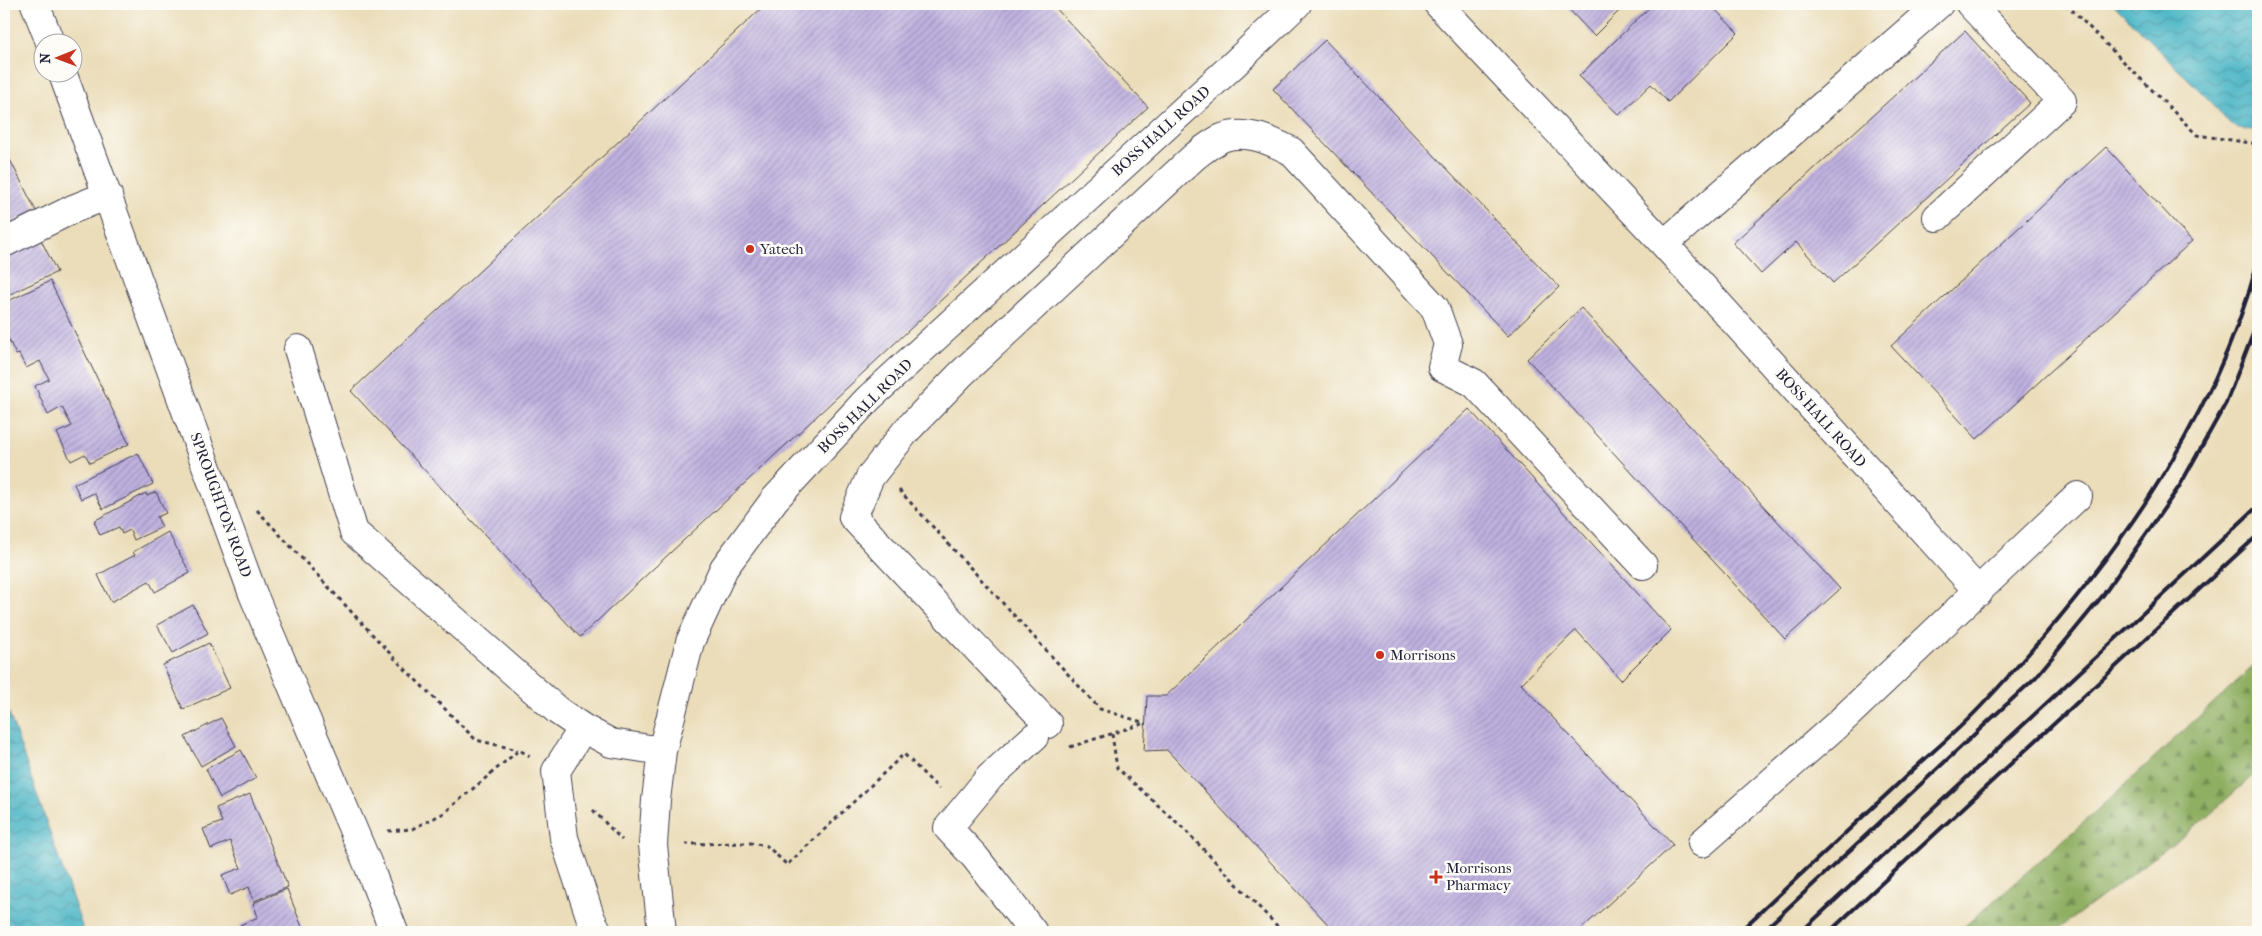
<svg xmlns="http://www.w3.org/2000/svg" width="2262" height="936" font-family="'IM FELL French Canon',serif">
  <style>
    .forest { fill: url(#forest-firs); stroke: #58684e }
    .water { fill: url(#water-waves); stroke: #366c80 }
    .building { fill: url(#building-hatch) }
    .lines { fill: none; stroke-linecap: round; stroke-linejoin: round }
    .minor-casing { stroke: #403e4e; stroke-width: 30 }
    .path { stroke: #403e4e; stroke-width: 3; stroke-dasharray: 4 4; stroke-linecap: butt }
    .minor { stroke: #fff; stroke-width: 28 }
    .rail { stroke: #22223b; stroke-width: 4 }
    .poi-dot { fill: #c8321e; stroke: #fdfcf7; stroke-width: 2 }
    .labels { text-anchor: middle; stroke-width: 5; stroke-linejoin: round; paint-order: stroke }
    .street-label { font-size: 15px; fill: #22223b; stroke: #fdfcf7 }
    .poi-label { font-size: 15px; fill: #22223b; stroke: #fdfcf7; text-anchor: start }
  </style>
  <defs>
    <pattern id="forest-firs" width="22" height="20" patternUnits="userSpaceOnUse" patternTransform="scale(1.25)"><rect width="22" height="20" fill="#8faf62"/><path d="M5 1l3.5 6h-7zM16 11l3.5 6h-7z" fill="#748e52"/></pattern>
    <pattern id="water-waves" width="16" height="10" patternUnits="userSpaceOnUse" patternTransform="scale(1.25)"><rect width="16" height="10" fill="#49b5c5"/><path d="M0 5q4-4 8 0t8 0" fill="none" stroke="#3c93a1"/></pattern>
    <pattern id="building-hatch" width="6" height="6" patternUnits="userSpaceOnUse" patternTransform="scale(1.25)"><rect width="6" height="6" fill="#c0b2e0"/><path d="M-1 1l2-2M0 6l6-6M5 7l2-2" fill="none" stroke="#9c90b7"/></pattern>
  </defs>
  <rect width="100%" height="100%" fill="#fdfcf7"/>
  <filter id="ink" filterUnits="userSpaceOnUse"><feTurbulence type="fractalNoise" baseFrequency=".02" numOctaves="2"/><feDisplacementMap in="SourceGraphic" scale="10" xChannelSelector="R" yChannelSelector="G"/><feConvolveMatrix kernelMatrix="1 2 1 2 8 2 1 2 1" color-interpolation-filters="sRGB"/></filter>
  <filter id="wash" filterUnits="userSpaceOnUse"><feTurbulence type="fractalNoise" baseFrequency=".0096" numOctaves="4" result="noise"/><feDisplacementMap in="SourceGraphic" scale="20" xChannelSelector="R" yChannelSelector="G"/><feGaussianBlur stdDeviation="1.12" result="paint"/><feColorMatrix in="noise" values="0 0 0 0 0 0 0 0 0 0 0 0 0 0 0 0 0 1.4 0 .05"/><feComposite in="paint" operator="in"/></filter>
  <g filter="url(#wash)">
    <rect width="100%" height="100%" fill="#ebddb9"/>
    <!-- forest -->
    <path class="forest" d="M2258 662V771L2198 825 2054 932H1958L2084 822Z"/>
    <!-- water -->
    <path class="water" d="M2113 4H2253L2258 9V130C2234 130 2229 125 2215 106Z
      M9 713 84 932H4V714Z"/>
    <g id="blocks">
      <!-- building -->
      <path class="building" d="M766 4H1052L1148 107 580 637 351 391Z
        M1564 4H1626L1594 36Z
        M1653 4H1710L1738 33 1668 102 1651 84 1619 115 1579 76Z
        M1965 31 2030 103 1833 283 1796 242 1761 274 1733 243Z
        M1325 40 1559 287 1508 336 1273 89Z
        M2106 147 2192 241 1977 439 1891 346Z
        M4 148 36 211 4 227Z
        M41 240 57 272 6 296 4 292V259Z
        M50 281 129 444 90 463 85 454 71 461 57 433 72 426 67 417 62 407 48 415 35 386 49 379 40 361 26 368 19 354 16 355 4 329V303Z
        M1581 308 1840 589 1785 639 1527 359Z
        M1469 409 1671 630 1621 680 1576 630 1521 684 1673 845 1578 932H1335L1167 750 1144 751 1147 696H1166Z
        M138 453 153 484 103 509 94 493 81 499 74 484Z
        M156 492 166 513 157 517 162 527 134 540 130 530 122 534 119 527 100 535 94 521 146 493 147 496Z
        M168 532 190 573 155 592 149 581 111 602 98 575 135 555 133 552Z
        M193 605 208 633 173 653 157 625Z
        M209 643 230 688 183 709 163 665Z
        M221 718 236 746 201 766 185 737Z
        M241 750 256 778 220 798 206 769Z
        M250 794 288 887 254 901 249 887 230 895 222 875 241 868 235 854 230 841 211 849 203 829 222 822 216 808Z
        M287 889 304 932H243L240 925 258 917 253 903Z"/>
    </g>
  </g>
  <g filter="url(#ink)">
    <use href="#blocks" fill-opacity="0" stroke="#403e4e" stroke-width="1"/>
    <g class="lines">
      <!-- minor casing -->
      <g class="minor-casing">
        <path id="minor" d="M35 4 50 42
          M1438 4 1664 244 1979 592
          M62 72 253 594 369 867 394 932
          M1937 217 2062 101 1970 4
          M4 243 73 209 108 195
          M1664 244 1939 4
          M298 349 354 532 558 711 583 728 611 743 662 751
          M1048 724 853 517 870 477 906 431 961 374 1195 156C1203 150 1213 142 1222 138 1246 129 1269 140 1291 151L1435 308 1448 344 1442 367 1474 383 1643 565
          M583 728 556 771 564 838 591 919 598 932
          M1702 843 1841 721 2078 496
          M662 932 653 845 656 800 662 751 690 642 724 568 775 499 868 399 1233 65 1297 4
          M1033 932 975 857 948 828 990 777 1034 737"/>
      </g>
      <!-- path -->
      <path class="path" d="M2066 4 2197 135 2258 144
        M899 490 1100 709 1145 723
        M257 510 397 661 476 740 518 750
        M1112 734 1117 768 1182 827 1283 932
        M1070 747 1145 723
        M593 810 622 840
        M388 831 412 829 444 813 519 750 530 756
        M685 844 751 843 767 846 787 865 904 754 939 789"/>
      <!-- minor -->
      <use href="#minor" class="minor"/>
      <!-- rail -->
      <path class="rail" d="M1739 932C1792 882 1846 832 1900 782 1927 756 1957 732 1982 705 2101 578 2212 432 2258 261
        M1762 932 2036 677 2104 594 2179 487 2226 403 2258 321
        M1801 932 2258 506
        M1829 932 2258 535"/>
    </g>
  </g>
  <!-- markers -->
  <g class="poi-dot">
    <circle cx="750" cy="249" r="5"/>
    <circle cx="1380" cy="655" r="5"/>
    <path d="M1433.5 869.5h5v5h5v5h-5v5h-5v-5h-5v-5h5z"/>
  </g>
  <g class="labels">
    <!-- street labels -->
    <g class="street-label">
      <text transform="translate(1161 131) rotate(-42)" y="5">BOSS HALL ROAD</text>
      <text transform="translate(865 406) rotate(-45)" y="5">BOSS HALL ROAD</text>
      <text transform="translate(1821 418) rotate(48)" y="5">BOSS HALL ROAD</text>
      <text transform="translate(221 505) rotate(70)" y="5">SPROUGHTON ROAD</text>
    </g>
    <!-- poi labels -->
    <g class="poi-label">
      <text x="760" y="254">Yatech</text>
      <text x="1390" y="660">Morrisons</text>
      <text x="1446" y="873">Morrisons<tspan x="1446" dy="17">Pharmacy</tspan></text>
    </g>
  </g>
  <!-- margin -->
  <rect width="2262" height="936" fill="none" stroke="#fdfcf7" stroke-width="20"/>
  <!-- north arrow -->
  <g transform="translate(58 58) rotate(269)"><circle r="24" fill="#fdfcf7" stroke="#a5a5ac"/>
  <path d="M0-4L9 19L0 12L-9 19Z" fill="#c8321e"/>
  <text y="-8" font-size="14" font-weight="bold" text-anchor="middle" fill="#22223b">N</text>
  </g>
</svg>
